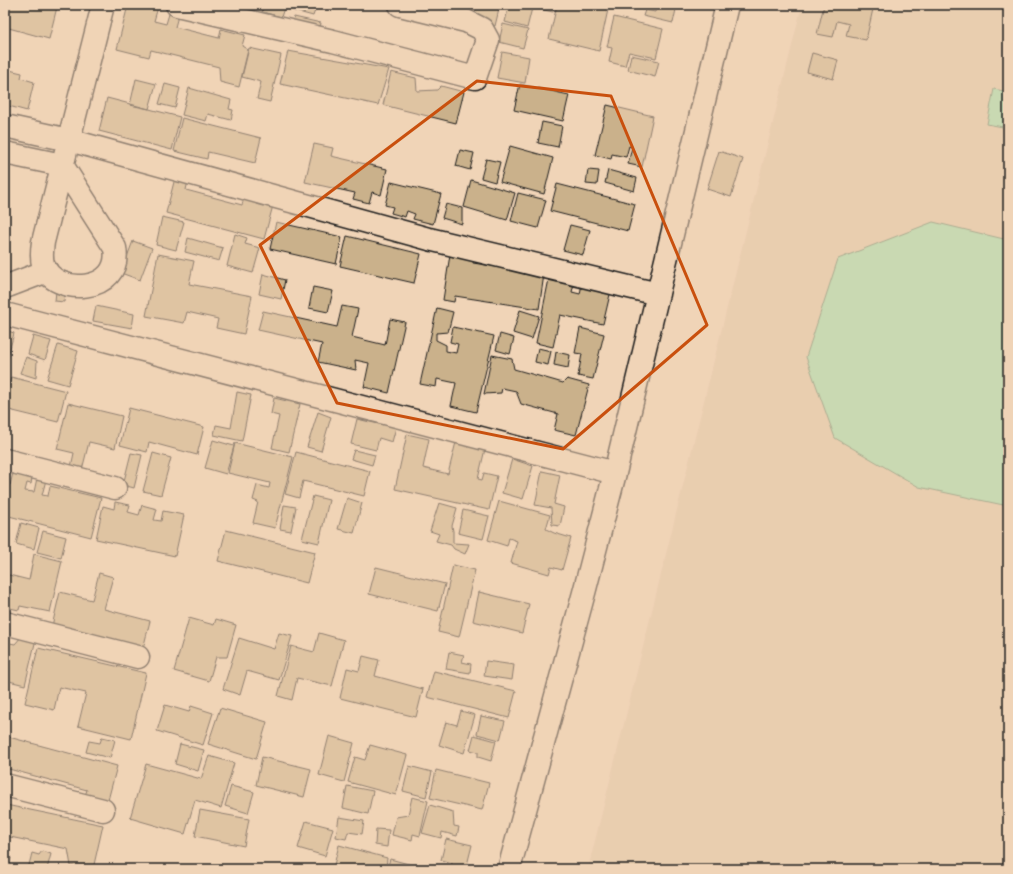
<svg xmlns="http://www.w3.org/2000/svg" width="1013" height="874" font-family="Mynerve,sans-serif">
  <style>
    .built { fill: #e1c7a7 }
    .green { fill: #99e0ad; stroke: #5a7e64 }
    .building { fill: #cab18b; stroke: #1c1c1c }
    .lines { fill: none; stroke-linecap: round; stroke-linejoin: round }
    .minor-casing { stroke: #1c1c1c; stroke-width: 25 }
    .minor { stroke: #f0d4b7; stroke-width: 22 }
    .marked { fill: none; stroke: #c9500e; stroke-width: 3; stroke-linejoin: round }
  </style>
  <rect width="100%" height="100%" fill="#f0d4b7"/>
  <filter id="ink" filterUnits="userSpaceOnUse"><feTurbulence type="fractalNoise" baseFrequency=".025" numOctaves="2"/><feDisplacementMap in="SourceGraphic" scale="8" xChannelSelector="R" yChannelSelector="G"/><feConvolveMatrix kernelMatrix="1 2 1 2 8 2 1 2 1" color-interpolation-filters="sRGB"/></filter>
  <g filter="url(#ink)">
    <!-- built -->
    <path class="built" d="M802 5H1008V869H588Z"/>
    <!-- green -->
    <path class="green" d="M994 89 1008 92V128L987 124Z
      M933 222 1008 240V506L919 487 835 438 806 357 838 259Z"/>
    <!-- building -->
    <path class="building" d="M5 5H50L57 7 49 39 5 27Z
      M128 5H148L158 7 154 21 166 24 169 14 178 16 175 27 219 38 221 29 245 35 242 46 248 50 239 87 220 82 219 67 151 50 149 57 117 49Z
      M264 5H317L313 16 284 8 281 17 262 12Z
      M474 5H500L495 26 471 20Z
      M509 5 532 8 527 28 505 22Z
      M531 5H555L553 12 530 7Z
      M557 5H609L599 51 549 39Z
      M620 5H644L643 10Z
      M656 5H677L673 23 643 16 645 10 655 12Z
      M824 5H855L873 9 866 40 846 36 849 24 837 21 833 37 817 34Z
      M294 17 321 23 319 33 292 27Z
      M614 17 663 29 656 58 629 52 625 66 609 62 612 48 607 47Z
      M503 24 528 30 523 48 499 42Z
      M249 48 281 55 270 102 257 99 261 82 242 77Z
      M288 51 389 69 378 105 280 84Z
      M502 52 529 57 525 83 497 78Z
      M812 53 838 60 833 79 807 72Z
      M631 55 659 61 655 77 628 70Z
      M5 69 22 73 21 78 34 82 27 111 5 105Z
      M391 72 416 78 417 91 437 90 441 86 464 92 456 123 383 105Z
      M136 79 156 84 149 109 130 105Z
      M165 84 180 88 175 108 159 104Z
      M520 84 569 95 563 121 514 110Z
      M189 88 231 100 229 109 233 110 231 120 208 114 206 121 182 115Z
      M107 98 180 117 172 150 99 131Z
      M607 105 653 116 642 167 628 164 632 147 629 146 626 157 612 154 611 159 595 155Z
      M182 118 261 138 255 163 208 152 207 159 174 151Z
      M542 122 562 126 558 147 538 143Z
      M314 144 333 148 331 156 387 169 381 195 372 192 369 203 353 199 355 193 305 182Z
      M510 146 553 158 544 194 500 182Z
      M460 150 474 153 470 170 456 166Z
      M719 151 743 159 731 197 707 189Z
      M486 159 500 162 495 182 481 178Z
      M588 170 599 171 597 185 586 184Z
      M608 170 637 178 634 191 605 183Z
      M175 178 188 181 186 190 242 205 246 191 275 198 264 239 166 213Z
      M471 180 515 193 507 220 464 207Z
      M391 182 441 194 433 224 413 219 415 214 407 211 405 217 391 213 393 207 385 205Z
      M557 184 635 204 628 231 550 211Z
      M518 193 546 200 538 228 511 221Z
      M446 204 462 208V224L442 218Z
      M162 217 184 222 176 250 156 245Z
      M276 222 342 237 336 264 270 249Z
      M570 225 590 230 583 255 563 250Z
      M235 234 247 238 245 244 260 248 253 273 227 266Z
      M347 236 421 254 414 283 340 266Z
      M188 238 223 248 219 261 185 252Z
      M133 241 152 248 140 280 121 273Z
      M451 248 475 251 473 263 544 274 539 309 455 296 454 302 443 300Z
      M158 254 194 261 189 284 252 296 244 334 216 328 218 319 187 312 184 323 146 316Z
      M263 274 285 280 281 299 259 294Z
      M550 274 575 279 572 292 580 294 582 284 611 290 603 324 560 315 553 347 536 343Z
      M313 287 333 291 328 312 309 308Z
      M56 291H65L64 302 55 301Z
      M96 306 134 314 132 328 93 321Z
      M342 306 358 309 352 337 385 345 390 319 405 322 389 393 364 387 369 363 355 360 356 370 318 362 322 344 258 330 263 311 337 327Z
      M437 308 453 312 448 332 436 333V340L446 345V351L456 353 458 344 450 342 453 327 494 336 476 412 451 406 456 383 437 379 436 387 420 384Z
      M520 310 539 316 532 339 513 333Z
      M580 328 604 334 593 379 578 376 582 354 575 353Z
      M5 330 14 333 7 360 5 359Z
      M500 334 514 338 510 354 496 350Z
      M33 336 51 341 45 360 28 354Z
      M58 345 78 351 68 385 47 379Z
      M538 348 551 351 548 365 535 362Z
      M556 352 570 355 568 368 554 365Z
      M492 355 512 359 514 369 563 383 567 379 589 385 576 435 554 430 558 414 521 404 516 391 502 388 501 393 484 394Z
      M26 357 37 361 36 378 20 373Z
      M11 377 66 391 58 422 5 409V402Z
      M237 392 251 395 242 441 214 435 216 425 231 428Z
      M274 398 300 404 289 452 272 448 279 416 271 414Z
      M68 403 122 416 115 448 89 442 82 470 71 467 74 453 57 449Z
      M129 408 204 427 197 455 149 442 147 452 120 445Z
      M318 412 331 417 321 451 307 447Z
      M385 417 398 420 392 442 379 438 376 450 351 444 357 419 383 425Z
      M407 434 429 439 423 468 448 474 456 442 485 449 478 479 482 480 484 473 497 476 489 510 395 489Z
      M213 440 234 446 226 474 205 468Z
      M235 443 293 457 275 528 253 523 258 502 253 500 257 485 269 488 270 483 228 473Z
      M354 450 375 455 372 465 351 459Z
      M296 452 370 471 364 496 303 481 299 498 285 494Z
      M131 453 142 455 134 488 123 485Z
      M153 453 171 458 161 495 143 491Z
      M512 459 533 466 523 499 502 493Z
      M542 471 560 475 554 504 564 507 560 526 552 525 551 508 535 505Z
      M13 473 32 478 31 484 27 483 25 491 34 492 37 478 46 480 42 495 48 496 50 486 101 498 91 537 5 515V484L10 485Z
      M313 496 329 500 319 543 302 539Z
      M347 498 362 503 354 533 338 529Z
      M499 501 550 515 546 529 554 533 571 538 562 570 551 567 549 574 511 563 517 541 509 538 507 546 488 540Z
      M115 502 130 505 128 512 139 515 142 505 157 509 154 520 161 521 163 511 184 515 175 556 96 539 103 506 114 509Z
      M439 503 457 508 452 526 453 531V543L469 544 465 554 454 549 451 545 436 541 439 534 430 531Z
      M284 505 296 507 291 531 280 529Z
      M463 510 489 516 483 539 458 533Z
      M21 523 39 528 34 549 16 544Z
      M226 530 315 552 307 583 218 561Z
      M43 531 66 537 61 558 37 552Z
      M34 554 62 561 50 612 20 606 19 610 5 607V574L29 580Z
      M453 565 475 570 459 637 438 632Z
      M376 567 445 584 438 611 369 594Z
      M99 573 113 577 104 609 150 621 143 649 52 626 60 592 92 600Z
      M479 592 529 604 522 633 473 621Z
      M189 618 214 625 216 619 236 625 227 657H216L209 681 174 671Z
      M279 633 292 636 279 680 247 671 240 695 223 689 239 638 274 649Z
      M319 633 344 640 332 686 297 678 292 700 278 696 291 646 314 652Z
      M22 636 36 639 25 685 5 680V642L15 644Z
      M38 648 146 673 131 739 78 726 86 693 59 687 54 710 25 703Z
      M449 652 464 655 462 662 471 664 470 673 446 669Z
      M363 656 379 660 375 676 423 689 416 717 340 698 347 668 359 671Z
      M486 661 514 665 512 680 484 676Z
      M434 671 516 691 509 718 427 697Z
      M165 705 189 712 191 706 213 713 203 745 157 731Z
      M220 708 267 722 256 759 208 744Z
      M461 711 475 715 464 753 439 745 446 722 457 725Z
      M481 716 505 721 500 740 477 734Z
      M474 735 496 741 491 761 478 757V752L470 750Z
      M5 736 117 766 107 804 84 798 87 790 5 768Z
      M329 736 354 743 344 782 319 775Z
      M102 737 115 740 110 758 86 752 89 741 100 743Z
      M180 744 204 750 198 771 175 764Z
      M370 745 407 755 396 795 348 782 355 757 365 760Z
      M209 756 234 763 221 808 195 800 185 834 130 818 146 764 201 779Z
      M262 757 311 769 304 797 256 785Z
      M409 766 432 772 426 797 403 791Z
      M436 770 489 783 482 810 430 798Z
      M231 786 254 792 248 813 225 806Z
      M347 786 373 791 368 814 343 808Z
      M412 797 428 801 420 836 413 834 412 840 392 835 396 817 408 815Z
      M6 805 103 825 93 869 71 866 68 849 5 836Z
      M430 805 453 812 454 826 459 827 457 836 442 832 441 838 422 833Z
      M200 810 249 819 244 846 195 836Z
      M339 817 364 821 362 834 348 832 346 839 336 837Z
      M306 821 333 828 325 856 298 848Z
      M376 829 389 830 387 847 375 845Z
      M446 839 472 845 466 869H451L452 863 441 860Z
      M339 845 387 858 386 869H333Z
      M42 851 51 854 47 869H28L32 853 39 855Z
      M5 856 11 858 8 869H5Z
      M390 859 427 869H387Z"/>
    <g class="lines">
      <!-- minor casing -->
      <g class="minor-casing">
        <path id="minor" d="M177 5 333 41 475 78 488 40 482 29 466 21 400 5
          M5 126 69 140 429 239 658 294
          M5 153 62 165 115 248C123 294 53 297 43 264 41 257 42 249 43 242 63 163 83 84 103 5
          M5 287 47 271
          M5 314 615 473
          M5 460 115 488
          M5 623 138 657
          M5 785 103 810
          M509 869 585 589 615 473 727 5"/>
      </g>
      <!-- minor -->
      <use href="#minor" class="minor"/>
    </g>
  </g>
  <!-- marked area -->
  <path d="M0 0H1013V874H0ZM477 81 611 96 707 325 563 449 337 403 260 245Z" fill="#f0d4b7" fill-opacity=".55" fill-rule="evenodd"/>
  <path class="marked" d="M477 81 611 96 707 325 563 449 337 403 260 245Z"/>
  <!-- margin -->
  <rect width="1013" height="874" fill="none" stroke="#f0d4b7" stroke-width="20"/>
  <rect x="10" y="10" width="993" height="854" fill="none" stroke="#1c1c1c" stroke-width="1.5" filter="url(#ink)"/>
</svg>
